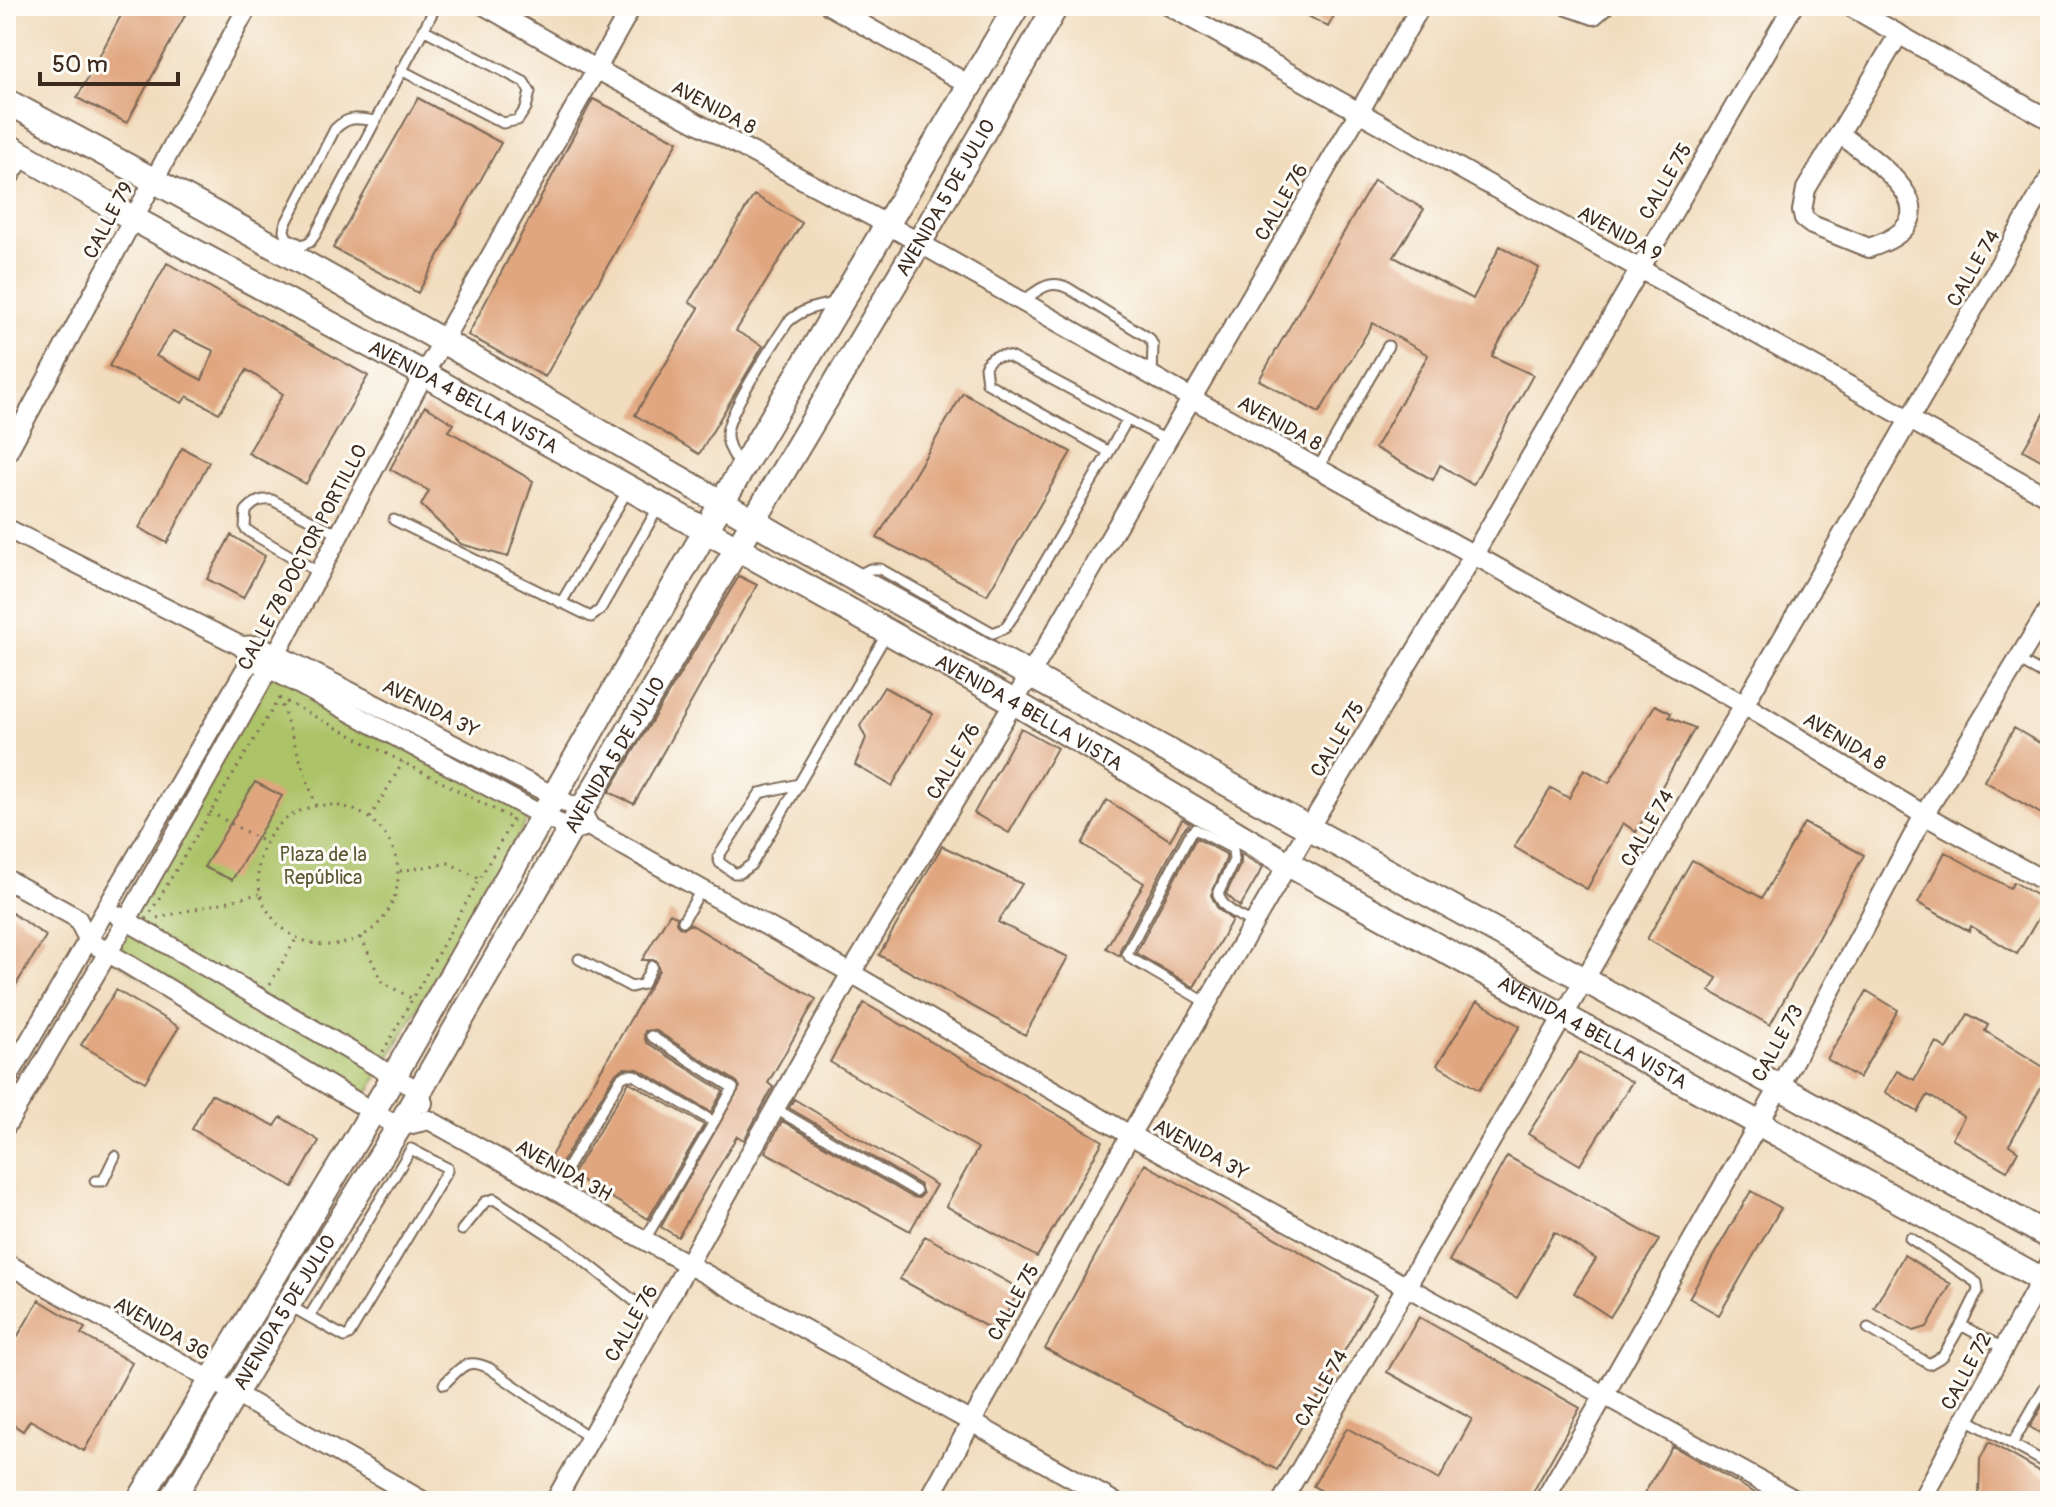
<svg xmlns="http://www.w3.org/2000/svg" width="2056" height="1507" font-family="Pangolin,sans-serif">
  <style>
    .green { fill: #acc367; stroke: #747642; stroke-width: 2 }
    .building { fill: #e0a67f; fill-rule: evenodd }
    .lines { fill: none; stroke-linecap: round; stroke-linejoin: round }
    .lane-casing { stroke: #7b6856; stroke-width: 13 }
    .street-casing { stroke: #7b6856; stroke-width: 22 }
    .secondary-casing { stroke: #7b6856; stroke-width: 28 }
    .path { stroke: #7b6856; stroke-width: 3; stroke-dasharray: 2 6; stroke-linecap: butt }
    .lane { stroke: #fff; stroke-width: 9 }
    .street { stroke: #fff; stroke-width: 18 }
    .secondary { stroke: #fff; stroke-width: 24 }
    .labels { text-anchor: middle; stroke-width: 6; stroke-linejoin: round; paint-order: stroke }
    .street-label { font-size: 20px; fill: #3b2a1e; stroke: #fdfcf7 }
    .park-label { font-size: 20px; fill: #5d5834; stroke: #fdfcf7 }
  </style>
  <rect width="100%" height="100%" fill="#fdfcf7"/>
  <filter id="ink" filterUnits="userSpaceOnUse"><feTurbulence type="fractalNoise" baseFrequency=".0125" numOctaves="2"/><feDisplacementMap in="SourceGraphic" scale="16" xChannelSelector="R" yChannelSelector="G"/><feConvolveMatrix kernelMatrix="1 2 1 2 8 2 1 2 1" color-interpolation-filters="sRGB"/></filter>
  <filter id="wash" filterUnits="userSpaceOnUse"><feTurbulence type="fractalNoise" baseFrequency=".006" numOctaves="4" result="noise"/><feDisplacementMap in="SourceGraphic" scale="32" xChannelSelector="R" yChannelSelector="G"/><feGaussianBlur stdDeviation="1.8" result="paint"/><feColorMatrix in="noise" values="0 0 0 0 0 0 0 0 0 0 0 0 0 0 0 0 0 1.4 0 .05"/><feComposite in="paint" operator="in"/></filter>
  <g filter="url(#wash)">
    <rect width="100%" height="100%" fill="#f1dcbd"/>
    <!-- green -->
    <path class="green" d="M266 657 541 796 359 1109 99 951Z"/>
    <g id="blocks">
      <!-- building -->
      <path class="building" d="M126 6H190L127 123 77 98Z
        M1290 6H1339L1328 27Z
        M418 98 501 143 418 293 333 248Z
        M593 99 678 141 545 377 468 335Z
        M1374 180 1424 209 1394 257 1473 299 1500 246 1539 268 1492 356 1533 375 1473 485 1440 465 1433 480 1375 448 1428 355 1373 323 1319 413 1259 380Z
        M754 195 802 223 736 331 763 346 699 454 635 415 699 308 689 302Z
        M167 263 368 376 306 484 248 453 283 394 247 370 219 413 187 396 182 403 109 366ZM173 331 214 351 202 380 156 356Z
        M963 393 1071 452 987 595 877 538Z
        M2050 404V465L2023 450Z
        M425 406 454 424 449 431 533 481 508 557 461 544 421 505 429 491 390 469Z
        M182 448 209 462 167 543 139 528Z
        M231 535 265 556 243 598 207 579Z
        M739 576 757 585 634 804 609 792Z
        M884 687 933 714 892 786 855 765 866 738 860 726Z
        M1655 705 1671 713 1669 717 1695 728 1636 832 1623 823 1587 889 1514 847 1551 788 1569 798 1584 769 1609 783Z
        M1021 728 1057 748 1009 833 974 813Z
        M2014 728 2050 749V819L1984 781Z
        M255 782 282 796 232 880 204 867Z
        M1107 800 1170 840 1182 819 1190 823 1183 830 1120 950V956L1106 948 1144 883 1082 844Z
        M1804 823 1864 855 1770 1025 1710 991 1717 978 1647 939 1692 860 1762 898Z
        M1196 838 1226 854V859L1211 895 1218 909 1232 920 1194 987 1136 953Z
        M942 846 1022 884 998 922 1068 957 1025 1035 879 955Z
        M1945 852 2010 888 2014 882 2048 902 2017 954 1971 926 1969 931 1918 903Z
        M1241 854 1263 867 1240 907 1226 894 1241 863Z
        M6 909 46 936 6 1001Z
        M670 913 677 917 676 922 679 927 684 928 690 924 816 999 768 1083 773 1087 744 1140 737 1136 678 1237 661 1227 740 1087 737 1082 655 1030 645 1031 644 1036 646 1042 723 1091 711 1112 638 1069 624 1068 615 1074 559 1167 548 1161 659 970 656 960H642Z
        M116 990 179 1027 145 1082 81 1045Z
        M1867 991 1898 1010 1859 1078 1827 1059Z
        M1477 1001 1520 1026 1479 1090 1437 1065Z
        M864 1003 1103 1141 1037 1257 946 1206 978 1148 830 1062Z
        M1968 1014 1988 1025 1985 1031 2050 1071 2009 1145 2018 1151 2007 1171 1952 1139 1964 1117 1928 1095 1918 1112 1885 1092 1897 1071 1914 1080 1936 1042 1947 1049Z
        M1580 1052 1632 1082 1580 1165 1528 1134Z
        M629 1082 704 1125 648 1219 572 1175Z
        M211 1094 275 1126 281 1117 319 1141 293 1187 192 1129Z
        M794 1099 936 1185 910 1231 765 1152 782 1121 912 1197 919 1198 923 1194 920 1185 789 1108Z
        M1507 1156 1659 1240 1610 1317 1574 1293 1596 1259 1554 1232 1517 1298 1449 1261Z
        M1145 1164 1376 1295 1277 1470 1045 1349Z
        M1751 1191 1781 1208 1719 1315 1689 1298Z
        M925 1236 1020 1289 996 1332 900 1279Z
        M1904 1255 1951 1284 1927 1327 1914 1331 1874 1308Z
        M39 1300 85 1328 81 1334 132 1363 84 1451 30 1420 23 1431 6 1420V1356Z
        M1419 1317 1580 1408 1528 1501H1340L1313 1486 1347 1428 1439 1480 1472 1419 1387 1372Z
        M2050 1393V1439L2030 1427Z
        M1989 1442 2050 1477V1501H1979L1980 1459Z
        M1672 1446 1699 1461 1769 1501H1640Z"/>
    </g>
  </g>
  <g filter="url(#ink)">
    <use href="#blocks" fill-opacity="0" stroke="#7b6856" stroke-width="2"/>
    <g class="lines">
      <!-- lane casing -->
      <g class="lane-casing">
        <path id="lane" d="M401 70 503 123 518 120 526 108 530 92 524 82 423 29
          M374 121C357 118 348 116 335 129L285 225 284 231 287 238 302 245 310 242 315 235 436 6
          M6 190 25 160
          M1022 302C1037 291 1049 278 1068 288L1149 338 1153 345 1152 377
          M1109 452 1127 420
          M741 468C735 457 726 445 727 433 729 410 774 343 788 322 802 309 817 306 835 303
          M1318 468 1388 346
          M394 520 591 617 600 610 658 508
          M318 572 251 533 245 528 246 511C254 502 260 499 272 500L338 534
          M855 577 870 569H880L993 633 1005 628 1014 615 1109 452 987 383 985 367C990 356 998 354 1010 357L1166 440
          M561 603 629 488
          M2018 660 2050 678
          M799 784 760 793 722 851 718 857 720 863 734 873H740L752 864 886 635
          M683 921 701 890
          M579 959 631 987 643 984 652 966
          M1207 1003 1130 958 1127 953 1190 834 1195 829 1233 849 1234 860 1218 894C1223 910 1240 916 1253 923
          M651 1036 733 1088 714 1122
          M776 1109 916 1191
          M95 1181H103L115 1156
          M554 1190 621 1078 627 1075H634L714 1122 644 1241
          M462 1230 485 1202 494 1199 563 1244 658 1320
          M1910 1238 1977 1283 1978 1291 1961 1325
          M290 1306 345 1337 349 1335 447 1171V1168L411 1149 309 1317
          M1868 1328 1929 1364 1943 1356 1961 1325 2003 1348
          M444 1384C461 1368 465 1357 489 1368L590 1438
          M1965 1418 2050 1465
          M2012 1444 2050 1378"/>
      </g>
      <!-- street casing -->
      <g class="street-casing">
        <path id="street" d="M485 6 596 69 888 225 1191 398 1743 704 1924 815 2050 884
          M830 6 970 85
          M1169 6 2050 498
          M1568 6 1594 15 1604 6
          M1849 6 2050 120
          M1840 134C1879 164 1962 217 1869 248L1812 225 1804 219 1802 211 1806 189 1899 34
          M6 455 248 6
          M6 528 241 646 252 659 545 817 571 829 582 828
          M241 646 259 645 556 797 581 811 590 827 851 973 1130 1135 1797 1501
          M6 879 77 918 89 941 373 1112 399 1127 429 1120 1113 1501
          M117 915 419 1091 423 1103
          M6 1081 256 651
          M6 1126 127 920 269 668 424 374 632 6
          M6 1263 423 1501
          M555 1501 851 973 1014 702 1421 6
          M928 1501 1130 1135 1309 828 1474 554 1793 6
          M1282 1501 2050 177
          M1544 1501 1780 1086 1924 815 2050 607
          M1921 1501 2050 1263"/>
      </g>
      <!-- secondary casing -->
      <g class="secondary-casing">
        <g id="secondary">
          <path d="M6 101C151 178 295 257 439 339 582 420 722 505 866 585 1260 805 1657 1017 2050 1237"/>
          <path id="s1" d="M6 145 134 219 424 374 1014 702 1288 864 2050 1284"/>
          <path d="M139 1501 394 1076 721 504 1017 6"/>
          <path id="s2" d="M171 1501 288 1304 399 1127 581 811 919 243 1056 6"/>
        </g>
      </g>
      <!-- path -->
      <path class="path" d="M279 698 513 819 380 1057 146 920Z
        M279 698 316 806
        M258 875a70 70 0 1 1 140 0a70 70 0 1 1-140 0Z
        M210 812 266 843
        M370 818 403 762
        M400 871 449 863 480 879
        M157 918 259 894
        M361 937 382 982 413 999
        M270 984 296 939"/>
      <!-- lane -->
      <use href="#lane" class="lane"/>
      <!-- street -->
      <use href="#street" class="street"/>
      <!-- secondary -->
      <use href="#secondary" class="secondary"/>
    </g>
  </g>
  <g class="labels">
    <!-- street labels -->
    <g class="street-label">
      <text transform="translate(714 107) rotate(28)" y="7">AVENIDA 8</text>
      <text transform="translate(1665 181) rotate(-60)" y="7">CALLE 75</text>
      <text dy="7" stroke="none"><textPath href="#s2" startOffset="1516">AVENIDA 5 DE JULIO</textPath></text>
      <text transform="translate(1281 202) rotate(-60)" y="7">CALLE 76</text>
      <text transform="translate(108 220) rotate(-62)" y="7">CALLE 79</text>
      <text transform="translate(1620 233) rotate(29)" y="7">AVENIDA 9</text>
      <text transform="translate(1973 268) rotate(-60)" y="7">CALLE 74</text>
      <text dy="7" stroke="none"><textPath href="#s1" startOffset="522">AVENIDA 4 BELLA VISTA</textPath></text>
      <text transform="translate(1280 423) rotate(29)" y="7">AVENIDA 8</text>
      <text transform="translate(302 557) rotate(-62)" y="7">CALLE 78 DOCTOR PORTILLO</text>
      <text transform="translate(431 708) rotate(27)" y="7">AVENIDA 3Y</text>
      <text dy="7" stroke="none"><textPath href="#s1" startOffset="1170">AVENIDA 4 BELLA VISTA</textPath></text>
      <text transform="translate(1337 739) rotate(-59)" y="7">CALLE 75</text>
      <text transform="translate(1845 741) rotate(31)" y="7">AVENIDA 8</text>
      <text dy="7" stroke="none"><textPath href="#s2" startOffset="868">AVENIDA 5 DE JULIO</textPath></text>
      <text transform="translate(953 761) rotate(-59)" y="7">CALLE 76</text>
      <text transform="translate(1647 828) rotate(-60)" y="7">CALLE 74</text>
      <text dy="7" stroke="none"><textPath href="#s1" startOffset="1818">AVENIDA 4 BELLA VISTA</textPath></text>
      <text transform="translate(1777 1043) rotate(-61)" y="7">CALLE 73</text>
      <text transform="translate(1201 1149) rotate(29)" y="7">AVENIDA 3Y</text>
      <text transform="translate(564 1170) rotate(29)" y="7">AVENIDA 3H</text>
      <text transform="translate(1013 1302) rotate(-61)" y="7">CALLE 75</text>
      <text dy="7" stroke="none"><textPath href="#s2" startOffset="220">AVENIDA 5 DE JULIO</textPath></text>
      <text transform="translate(631 1323) rotate(-60)" y="7">CALLE 76</text>
      <text transform="translate(162 1328) rotate(30)" y="7">AVENIDA 3G</text>
      <text transform="translate(1966 1371) rotate(-62)" y="7">CALLE 72</text>
      <text transform="translate(1321 1388) rotate(-60)" y="7">CALLE 74</text>
    </g>
    <!-- park labels -->
    <g class="park-label">
      <text x="323" y="861">Plaza de la<tspan x="323" dy="23">República</tspan></text>
    </g>
  </g>
  <!-- margin -->
  <rect width="2056" height="1507" fill="none" stroke="#fdfcf7" stroke-width="32"/>
  <!-- scale -->
  <path d="M40 72v12h138v-12" fill="none" stroke="#3b2a1e" stroke-width="4"/>
  <text x="52" y="72" font-size="24" fill="#3b2a1e" stroke="#fdfcf7" stroke-width="6" paint-order="stroke">50 m</text>
</svg>
